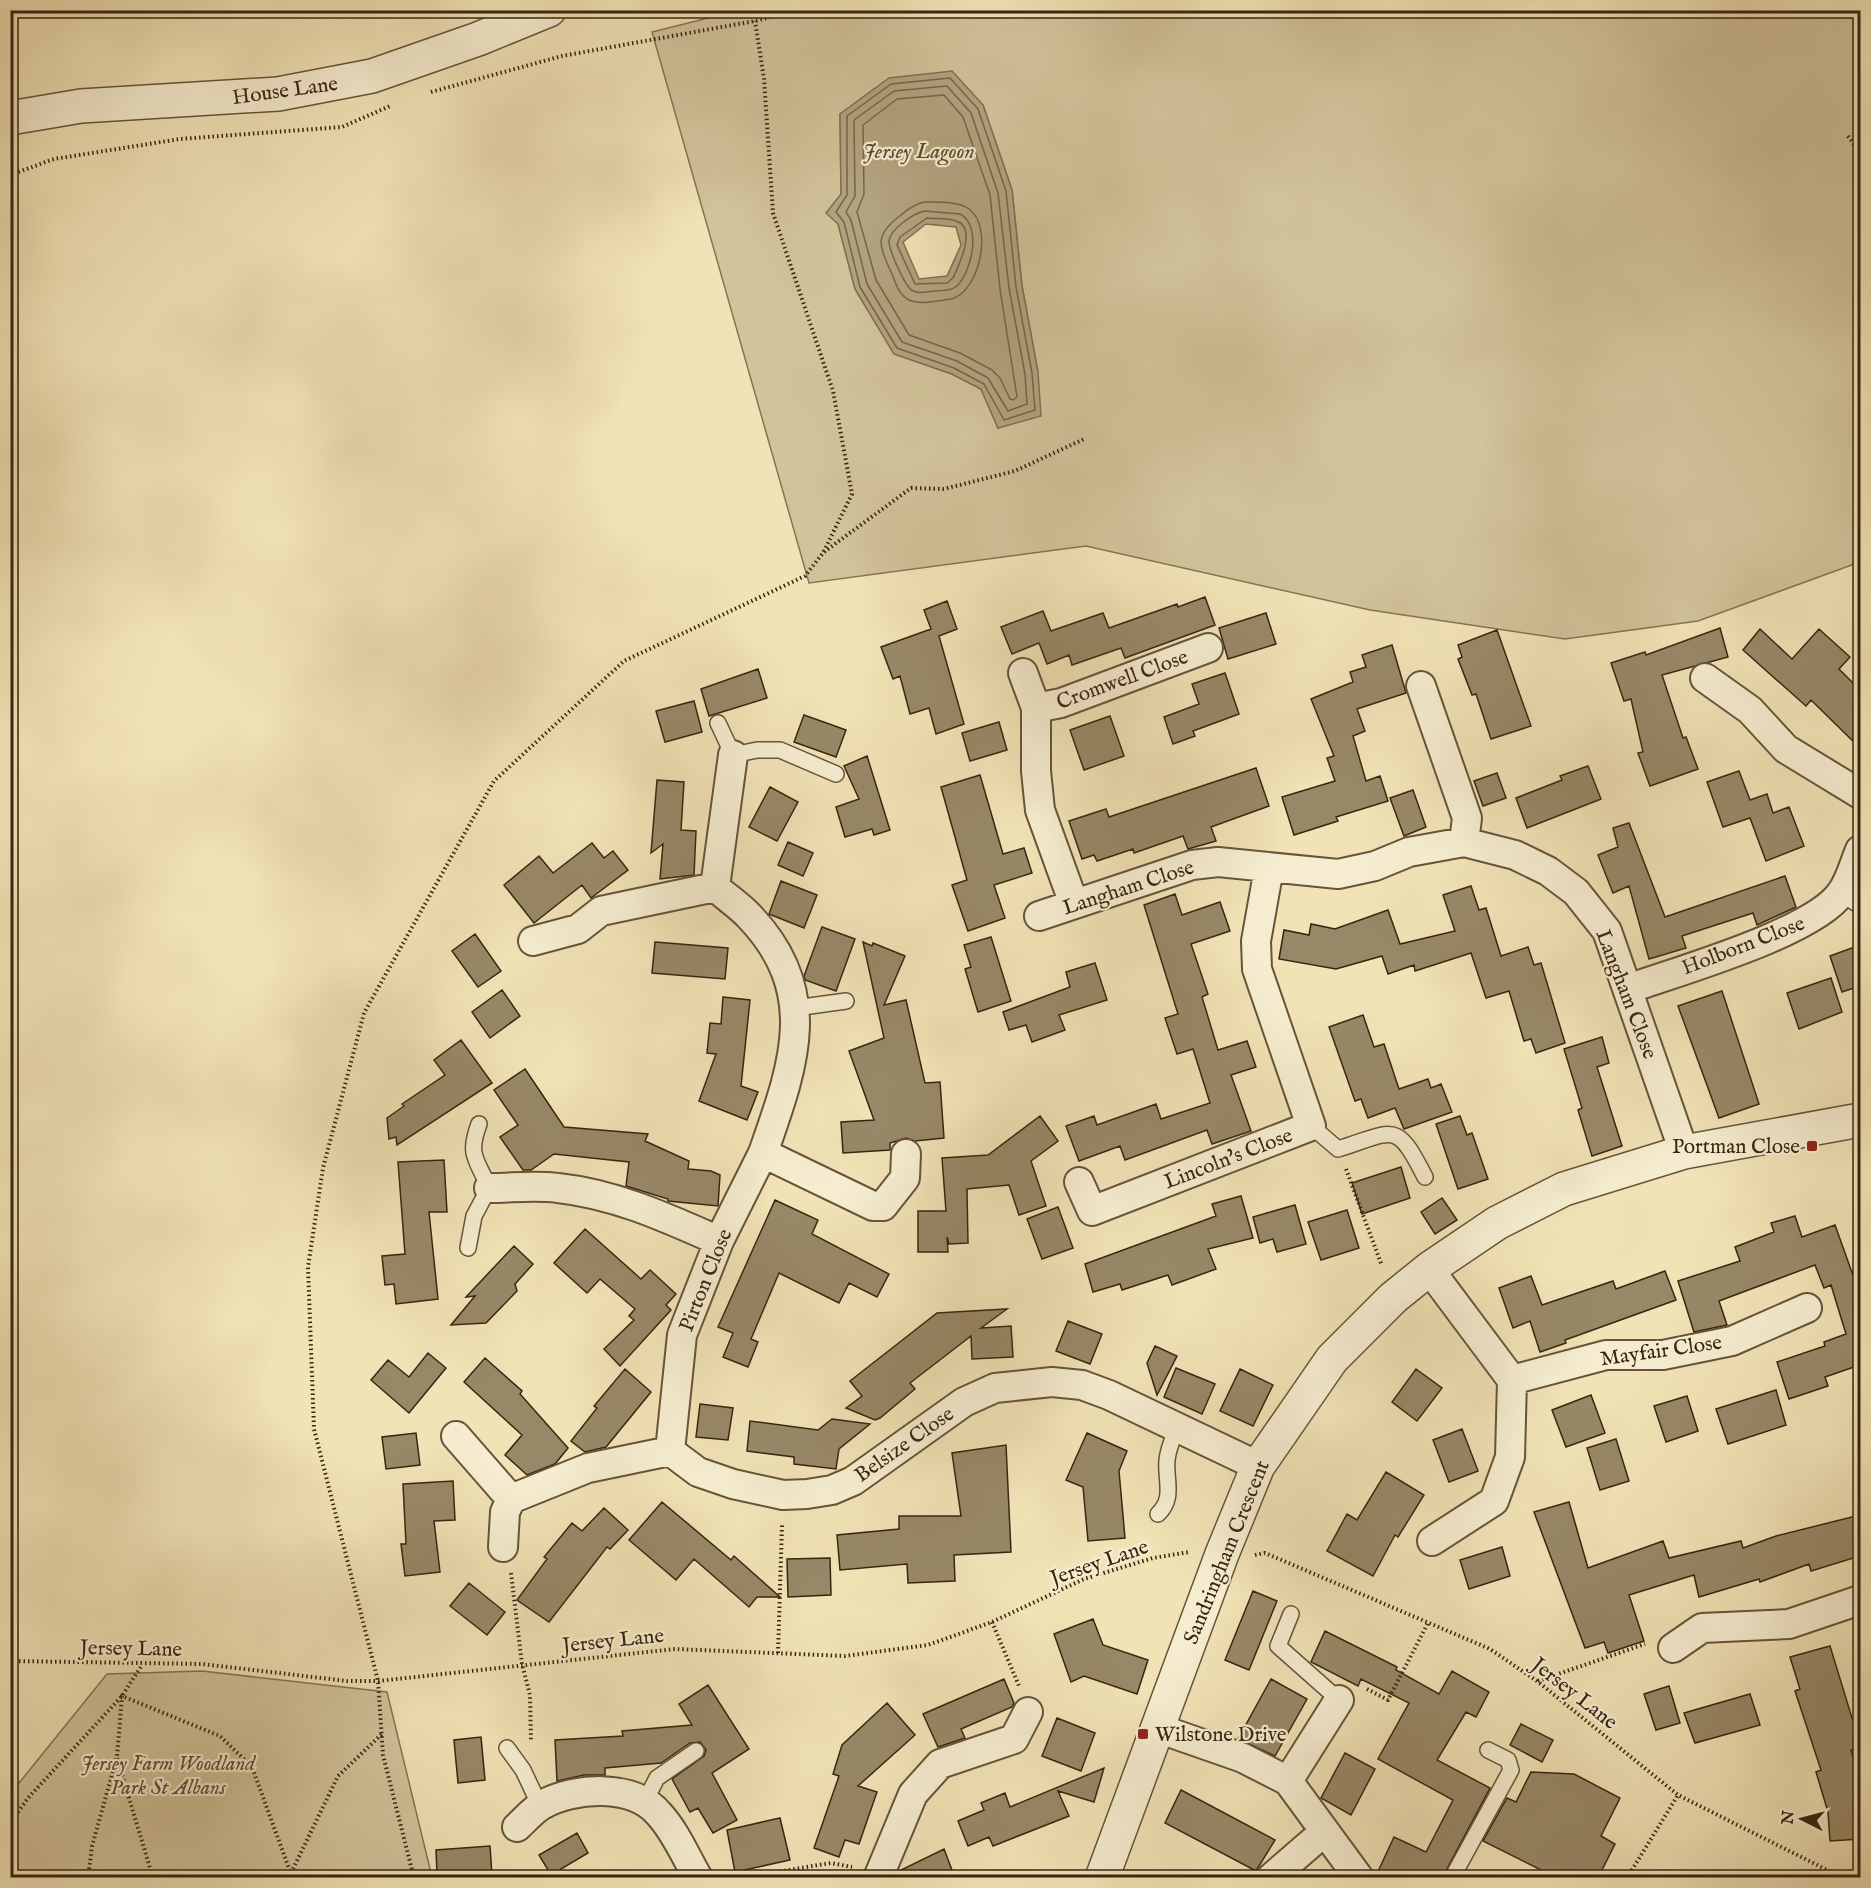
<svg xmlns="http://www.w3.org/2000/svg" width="1871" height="1888" font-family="'IM FELL English',serif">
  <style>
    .green { fill: #d2c39a; stroke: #857456; stroke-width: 1.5; fill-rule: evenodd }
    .water { fill: #b2a27e; stroke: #817052; stroke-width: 1.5; fill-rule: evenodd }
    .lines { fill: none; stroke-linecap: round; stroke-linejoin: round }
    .shore { stroke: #756448; stroke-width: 1.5 }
    .building { fill: #988867; stroke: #382511; stroke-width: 1.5 }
    .service-casing { stroke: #66543a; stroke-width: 18 }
    .minor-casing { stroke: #66543a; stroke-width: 32 }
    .tertiary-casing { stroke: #66543a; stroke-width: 36 }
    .path { stroke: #382511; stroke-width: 4; stroke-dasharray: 1.5 3; stroke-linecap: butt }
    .service { stroke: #f6edd0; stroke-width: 15 }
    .minor { stroke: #f6edd0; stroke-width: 28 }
    .tertiary { stroke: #f6edd0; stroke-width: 33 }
    .poi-dot { fill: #8f2418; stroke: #f6edd0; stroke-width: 2 }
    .labels { text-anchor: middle; stroke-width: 4.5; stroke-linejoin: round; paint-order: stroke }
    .street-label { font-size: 21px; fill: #382511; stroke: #f6edd0 }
    .poi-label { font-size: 21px; fill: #382511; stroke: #f6edd0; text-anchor: end }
    .park-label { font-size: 21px; font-style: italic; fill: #5e4c33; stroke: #f6edd0 }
    .water-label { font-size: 22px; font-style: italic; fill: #5d4a32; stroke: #f6edd0 }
  </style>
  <rect width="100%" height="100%" fill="#f1e3b6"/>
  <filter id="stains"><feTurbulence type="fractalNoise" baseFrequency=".00333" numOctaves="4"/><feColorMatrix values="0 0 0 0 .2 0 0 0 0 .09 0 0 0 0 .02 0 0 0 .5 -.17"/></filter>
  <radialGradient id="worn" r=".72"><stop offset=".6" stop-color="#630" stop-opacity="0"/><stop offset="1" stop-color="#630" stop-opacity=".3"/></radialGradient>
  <!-- green -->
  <path class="green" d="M740 10 1860 11V562L1698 621 1565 639 1370 610 1086 546 809 583 652 32ZM983 105 1012 190 1022 286 1038 372 998 428 981 389 952 374 894 354 855 289 838 224 841 194 840 114Z
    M202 1671 387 1692 432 1877H11V1793L107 1674Z"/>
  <!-- water -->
  <path class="water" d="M952 71 983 105 1012 190 1022 286 1038 372 1041 416 998 428 981 389 952 374 894 354 855 289 838 224 826 213 841 194 840 114 889 78ZM926 224 956 227 961 245 947 276 919 279 903 242Z"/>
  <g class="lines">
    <!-- shore -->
    <path class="shore" d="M950 78 978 109 1006 191 1016 287 1032 373 1035 410 1004 420 984 384 954 368 897 348 860 287 844 222 836 212 847 195V116L891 84Z
      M947 86 971 113 998 193 1009 288 1025 374 1027 404 1008 411 988 378 957 361 902 342 867 284 851 220 846 212 855 196 854 120 894 91Z
      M944 95 963 117 990 195 1000 289 1017 397 1013 400 1010 399 1000 378 992 370 960 353 909 335 876 280 857 212 864 194 863 125 897 99Z
      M924 202C938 202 958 201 969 209 994 227 979 293 951 299 939 301 920 305 909 300 899 295 896 284 892 274 879 245 873 236 901 215 908 209 915 204 924 202Z
      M925 211 960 214C982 225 972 271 957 286 951 291 941 291 934 291 926 292 918 294 911 290 904 283 889 251 889 241 890 229 914 213 925 211Z
      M927 218C936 219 948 218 956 221 978 227 958 267 953 278L947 283 915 284 897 245 900 237Z"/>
  </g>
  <!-- building -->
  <path class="building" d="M1205 597 1215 625 1125 658 1121 648 1072 665 1069 655 1047 664 1039 643 1012 654 1001 627 1043 611 1051 631 1103 613 1109 628 1177 604 1178 607Z
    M947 601 957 629 939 636 964 724 936 734 929 708 910 714 900 676 893 679 881 647 931 629 924 610Z
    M1266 613 1276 644 1228 659 1219 628Z
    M1720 628 1728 657 1662 675 1683 738 1686 737 1698 769 1650 786 1638 753 1643 752 1631 699 1624 701 1611 663 1645 652 1646 655Z
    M1760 629 1792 659 1819 629 1850 657 1839 669 1860 690V748L1811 700 1806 706 1743 650Z
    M1497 630 1531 726 1491 739 1476 694 1472 695 1458 659 1462 657 1458 645Z
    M1392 645 1406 693 1357 709 1365 731 1353 736 1366 781 1380 776 1388 801 1336 817 1338 821 1294 835 1282 797 1335 781 1327 758 1334 756 1311 699 1353 682 1350 672 1366 667 1362 655Z
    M758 669 767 698 709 716 701 689Z
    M1225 673 1239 714 1193 731 1195 736 1173 744 1164 717 1199 704 1192 684Z
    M694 701 702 732 665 742 656 711Z
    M804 715 846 730 836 757 794 742Z
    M1110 716 1124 756 1084 770 1070 730Z
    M999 722 1007 750 970 761 962 733Z
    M867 756 890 830 874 835 872 829 845 837 836 807 859 799 844 766Z
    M1588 766 1601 799 1527 828 1516 798 1562 780 1560 776Z
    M1256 768 1269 806 1211 827 1216 841 1188 849 1183 836 1134 853 1133 849 1097 861 1094 855 1082 859 1069 821 1106 809 1109 817Z
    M1739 771 1750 800 1767 794 1773 813 1789 807 1804 846 1766 861 1750 818 1723 827 1707 782Z
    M1497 773 1506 798 1483 806 1474 781Z
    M980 775 1003 854 1024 848 1032 873 994 885 1005 918 968 931 952 885 967 880 941 787Z
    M657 780 684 782 681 830 696 831 694 875 660 879 663 844 651 853Z
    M770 787 798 802 777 841 749 827Z
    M1413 790 1426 827 1404 836 1390 798Z
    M1629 823 1665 917 1785 876 1796 907 1757 925 1753 913 1682 936 1686 948 1649 959 1629 886 1613 893 1598 855 1618 847 1613 828Z
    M788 842 813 853 803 876 778 865Z
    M592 843 604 858 613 851 628 870 591 898 582 885 534 923 504 885 539 856 553 873Z
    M781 881 817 895 804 928 769 914Z
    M1471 886 1479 910 1486 908 1501 956 1528 947 1534 965 1541 963 1565 1043 1536 1053 1531 1039 1524 1041 1509 991 1486 998 1471 953 1415 971 1414 965 1388 974 1382 956 1336 969 1279 959 1284 930 1309 935 1311 924 1335 929 1388 910 1400 944 1455 931 1443 895Z
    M1175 894 1182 915 1220 902 1230 931 1191 944 1208 994 1202 997 1218 1050 1247 1041 1256 1067 1231 1075 1251 1131 1212 1144 1207 1130 1125 1160 1120 1146 1079 1161 1066 1126 1094 1116 1097 1125 1156 1104 1161 1119 1210 1103 1193 1049 1177 1054 1165 1018 1178 1014 1144 905Z
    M822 927 855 939 836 991 805 980 804 976Z
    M475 934 501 971 478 987 452 951Z
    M991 937 1011 1001 978 1012 965 969 971 967 964 945Z
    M655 942 728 948 725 979 652 973Z
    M863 942 872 946 873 943 905 956 884 1005 906 1000 925 1083 940 1082 944 1138 915 1141 906 1138 890 1143V1150L843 1153 841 1122 874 1120 849 1051 884 1038Z
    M1860 945V986L1842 992 1830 956Z
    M1095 963 1107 1000 1059 1015 1065 1030 1032 1042 1026 1025 1009 1030 1003 1012 1070 987 1066 972Z
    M1831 978 1842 1012 1799 1029 1787 993Z
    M502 990 520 1016 490 1038 472 1012Z
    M1722 991 1759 1104 1719 1118 1678 1006Z
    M723 997 750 1000 741 1086 758 1092 747 1120 699 1101 716 1054 707 1053 710 1023 721 1024Z
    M1363 1015 1374 1047 1384 1044 1399 1089 1428 1079 1431 1088 1441 1084 1452 1112 1404 1129 1395 1108 1368 1118 1361 1099 1355 1101 1329 1027Z
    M1602 1037 1609 1063 1597 1067 1622 1146 1592 1156 1578 1110 1582 1108 1564 1049Z
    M461 1040 492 1083 397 1145 396 1137 389 1139 387 1118 404 1106 402 1104 445 1075 434 1060Z
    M525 1069 564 1127 648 1134 645 1141 689 1161 688 1169 711 1171 720 1175 718 1206 668 1201V1199L626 1186 629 1162 554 1154 531 1170H523L500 1137 518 1125 494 1090Z
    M1040 1116 1058 1141 1031 1161 1046 1206 1019 1215 1009 1185 967 1189 968 1243 949 1244 947 1237 948 1252H918V1211H946L942 1158 988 1155Z
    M1460 1116 1467 1135 1472 1133 1488 1179 1458 1189 1436 1124Z
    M444 1160 447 1212H429L438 1299 396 1304 394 1284 385 1285 382 1256 405 1254 398 1162Z
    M1401 1167 1410 1198 1362 1214 1352 1183Z
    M1241 1196 1253 1238 1208 1249 1216 1269 1172 1285 1168 1275 1122 1290 1120 1284 1093 1292 1085 1264 1216 1216 1212 1204Z
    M1442 1198 1457 1220 1435 1234 1421 1212Z
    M775 1200 818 1220 812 1234 889 1274 877 1297 849 1283 839 1303 779 1273 751 1339 758 1342 748 1367 723 1357 733 1333 718 1327Z
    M1295 1205 1306 1244 1277 1252 1273 1239 1260 1243 1253 1217Z
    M1058 1207 1073 1248 1042 1259 1027 1219Z
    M1347 1210 1359 1248 1321 1260 1308 1222Z
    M1795 1216 1802 1237 1835 1225 1860 1295V1365L1825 1377 1828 1386 1789 1399 1777 1362 1825 1346 1824 1342 1846 1334 1831 1285 1824 1288 1815 1265 1719 1301 1727 1325 1694 1332 1678 1281 1740 1261 1735 1247 1774 1232 1771 1223Z
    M585 1229 641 1279 650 1270 676 1294 666 1305 671 1310 620 1366 604 1349 634 1320 629 1316 635 1309 600 1279 587 1293 554 1263Z
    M514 1246 533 1264 515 1284 517 1291 486 1323 451 1325 475 1296 466 1297Z
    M1665 1271 1676 1300 1565 1340 1566 1343 1540 1352 1530 1321 1513 1328 1499 1288 1531 1276 1542 1305 1613 1281 1616 1289Z
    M1007 1309 981 1328 1011 1326 1013 1357 972 1359 971 1336 910 1383 915 1389 880 1418 875 1420 846 1408 862 1396 850 1381 937 1313Z
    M1068 1321 1102 1334 1090 1364 1056 1351Z
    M1155 1346 1177 1356 1157 1395 1147 1363Z
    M428 1353 446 1368 409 1413 371 1380 388 1360 409 1377Z
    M485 1358 522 1391 520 1394 568 1448 555 1464 527 1475 505 1455 522 1435 464 1382Z
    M1176 1368 1215 1384 1202 1414 1164 1397Z
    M625 1369 651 1392 606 1447 585 1452 571 1441 597 1408 594 1406Z
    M1240 1369 1273 1385 1253 1426 1220 1411Z
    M1416 1369 1442 1388 1417 1421 1392 1402Z
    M1776 1390 1786 1425 1728 1444 1716 1409Z
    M1591 1395 1605 1433 1566 1447 1552 1410Z
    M1687 1396 1698 1431 1666 1442 1654 1406Z
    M700 1404 733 1408 728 1440 696 1437Z
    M832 1419 870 1424 839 1449 836 1469 794 1464V1457L747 1451 750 1421 818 1430Z
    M1462 1429 1478 1471 1449 1482 1433 1440Z
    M416 1433 420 1465 386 1469 382 1437Z
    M1087 1433 1127 1451 1119 1471 1125 1538 1088 1541 1083 1487 1066 1480Z
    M1616 1439 1629 1481 1600 1490 1587 1448Z
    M1006 1445 1011 1552 954 1555 955 1581 908 1583 907 1564 840 1570 837 1535 899 1529V1516H961L952 1453Z
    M1386 1472 1424 1495 1398 1537 1395 1535 1373 1576 1327 1551 1347 1514 1357 1520Z
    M453 1481 455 1520 434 1521 440 1572 405 1576 401 1544H406L403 1484Z
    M662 1502 731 1560 734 1556 780 1597H757L749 1607 694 1559 676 1580 629 1540Z
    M1569 1502 1588 1568 1663 1541 1669 1558 1741 1541 1743 1548 1776 1536 1860 1515V1556L1811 1571 1809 1564 1760 1582 1759 1579 1699 1597 1694 1575 1629 1595 1644 1641 1608 1653 1604 1642 1585 1648 1534 1512Z
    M604 1508 628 1530 610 1549 607 1547 549 1622 517 1600 547 1559 544 1557 572 1523 582 1531Z
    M1502 1547 1510 1576 1469 1589 1460 1560Z
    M830 1558 831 1595 788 1597 787 1559Z
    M469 1583 505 1612 487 1635 450 1606Z
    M1253 1591 1277 1601 1249 1670 1225 1660Z
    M1093 1619 1103 1645 1148 1660 1137 1694 1084 1676 1071 1682 1054 1634Z
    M1325 1631 1397 1667 1396 1670 1439 1694 1452 1671 1489 1692 1476 1717 1466 1712 1437 1760 1490 1788 1442 1878H1375L1394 1837 1426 1852 1453 1800 1378 1759 1409 1703 1361 1679 1358 1686 1311 1662Z
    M1830 1646 1852 1718 1860 1715V1747L1851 1750 1860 1782V1839L1830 1841 1828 1812 1816 1772 1821 1770 1795 1691 1800 1689 1790 1657Z
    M1004 1679 1014 1703 1012 1707 961 1729 965 1738 938 1747 923 1714Z
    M1271 1679 1307 1699 1275 1756 1238 1739Z
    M708 1685 749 1749 712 1773 737 1820 713 1833 698 1808 690 1812 672 1779 704 1756 706 1750 700 1742 690 1743 661 1763 605 1768V1775H584L557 1781 555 1740 623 1736 622 1731 692 1725 679 1704Z
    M1669 1686 1680 1723 1656 1730 1644 1694Z
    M1750 1694 1760 1725 1695 1743 1684 1713Z
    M887 1703 915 1735 858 1786 877 1792 859 1844 845 1840 839 1857 814 1848 839 1776 833 1774 842 1745Z
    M1057 1718 1095 1733 1081 1771 1042 1756Z
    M1521 1724 1553 1740 1542 1762 1510 1745Z
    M481 1737 485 1780 458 1783 454 1740Z
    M1345 1753 1375 1769 1351 1815 1321 1798Z
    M1104 1768 1094 1802 1058 1791 1069 1816 993 1846 989 1837 968 1846 958 1821 984 1810 981 1803 1005 1793 1010 1807Z
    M1531 1772 1574 1774 1620 1798 1601 1836 1615 1844 1598 1878H1557L1483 1841 1507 1798 1516 1802Z
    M1181 1790 1275 1840 1256 1871 1165 1823Z
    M780 1818 790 1860 735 1872 727 1830Z
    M577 1833 588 1853 551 1875 539 1855Z
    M490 1846 492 1876 459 1878V1872L437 1873 436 1850Z
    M944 1849 955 1878H896L899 1871Z"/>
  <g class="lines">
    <!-- service casing -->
    <g class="service-casing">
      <path id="service" d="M718 723 733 755 757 750H780L836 774
        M1841 893 1860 906
        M795 1008 846 1001
        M1311 1126 1338 1149C1395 1131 1396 1120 1425 1177
        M468 1248 474 1216 489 1188C477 1159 467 1156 479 1124
        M1158 1514C1175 1498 1165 1480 1167 1460 1168 1449 1173 1438 1177 1427
        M1291 1614 1278 1646 1339 1700
        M507 1748 523 1770 540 1806
        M645 1801 657 1778 696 1751
        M1452 1878 1511 1770 1508 1760 1488 1750"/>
    </g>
    <!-- minor casing -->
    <g class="minor-casing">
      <path id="minor" d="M1023 673 1036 708V771L1040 810 1074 904
        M1705 678 1750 710 1786 749 1860 794
        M1421 686 1467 818 1464 842
        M1036 708 1061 703 1208 648
        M715 887 733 755
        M1039 916 1192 865 1218 862 1338 874 1375 866 1409 852 1464 842 1515 855 1548 871 1576 892 1607 931 1684 1152
        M533 941 578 929 601 911 715 887C726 897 740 906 750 917 822 993 793 1067 763 1153
        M1628 989C1678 971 1813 933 1841 893 1850 881 1854 864 1860 850
        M1079 1182 1092 1211 1311 1126 1257 969 1256 941 1269 868
        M489 1188C511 1188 535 1185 558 1188 615 1194 667 1218 719 1241
        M1429 1269 1512 1380 1510 1457 1494 1501 1432 1541
        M1512 1380 1606 1355H1663L1732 1341 1807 1308
        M456 1436 511 1499 505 1512 503 1547
        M670 1451 682 1335 719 1241 763 1153 873 1206H883L905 1178 906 1154
        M511 1499 588 1468 670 1451 698 1472 733 1484 783 1495 807 1494 832 1490 853 1481 964 1402 995 1388 1052 1382 1082 1385 1109 1395 1258 1466
        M1673 1648 1702 1628 1789 1624 1860 1600
        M1157 1728 1243 1758 1288 1781 1359 1878
        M1288 1781 1339 1700
        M517 1827C525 1820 533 1810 542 1805 574 1787 633 1783 659 1814 675 1831 686 1857 698 1878
        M878 1878 913 1794 940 1764 1014 1739 1028 1712
        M1271 1878 1324 1832"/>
    </g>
    <!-- tertiary casing -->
    <g class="tertiary-casing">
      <path id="tertiary" d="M10 118 81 106 278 94 372 76 478 39 549 10
        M1102 1878 1222 1554 1258 1466 1332 1359 1393 1298 1429 1269 1497 1223 1564 1189 1684 1152 1860 1120"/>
    </g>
    <!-- path -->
    <path class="path" d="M431 92 562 56 755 21 798 10
      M1848 136 1860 153
      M10 175 54 159 180 139 342 127 390 106
      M824 552 911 488 944 489 1015 471 1084 439
      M1346 1169 1382 1266
      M1255 1555 1265 1553 1490 1649 1537 1681 1678 1795 1843 1878
      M511 1573 522 1664 530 1695 531 1741
      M992 1622 1019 1686
      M778 1653 782 1525
      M10 1661 202 1664 347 1681H378L675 1649 845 1656 928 1645 992 1622 1084 1579 1153 1558 1189 1552
      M1538 1681 1645 1644
      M1367 1689 1388 1700 1428 1623
      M117 1758 153 1878
      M10 1823 28 1798 122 1696 142 1665
      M291 1873 338 1776 382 1734
      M88 1878 92 1846 117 1757 122 1696 220 1736 252 1767 291 1874 290 1878
      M414 1878 383 1755 378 1681 314 1429 308 1267 323 1168 364 1013 494 781 624 661 805 576 823 553 852 494 833 391 773 213 764 79 755 21
      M740 1878 831 1863 852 1867
      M1627 1878 1678 1795"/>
    <!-- service -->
    <use href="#service" class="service"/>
    <!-- minor -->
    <use href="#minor" class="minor"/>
    <!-- tertiary -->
    <use href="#tertiary" class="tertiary"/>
  </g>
  <!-- markers -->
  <g class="poi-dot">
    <rect x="1806" y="1140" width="12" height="12" rx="3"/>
    <rect x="1137" y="1728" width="12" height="12" rx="3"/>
  </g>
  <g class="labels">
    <!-- street labels -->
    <g class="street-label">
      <text transform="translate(285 90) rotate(-8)" y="7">House Lane</text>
      <text transform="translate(1122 679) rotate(-20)" y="7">Cromwell Close</text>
      <text transform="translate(1128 887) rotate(-18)" y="7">Langham Close</text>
      <text transform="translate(1743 945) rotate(-21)" y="7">Holborn Close</text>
      <text transform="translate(1627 994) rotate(69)" y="7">Langham Close</text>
      <text transform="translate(1228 1158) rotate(-21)" y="7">Lincoln's Close</text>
      <text transform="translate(705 1280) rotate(-68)" y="7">Pirton Close</text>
      <text transform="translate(1661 1350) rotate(-8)" y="7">Mayfair Close</text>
      <text transform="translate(904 1444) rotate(-35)" y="7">Belsize Close</text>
      <text transform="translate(1226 1552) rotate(-68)" y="7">Sandringham Crescent</text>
      <text transform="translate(1099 1562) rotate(-19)" y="7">Jersey Lane</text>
      <text transform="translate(613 1640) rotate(-6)" y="7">Jersey Lane</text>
      <text transform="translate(131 1648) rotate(1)" y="7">Jersey Lane</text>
      <text transform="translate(1575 1693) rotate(38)" y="7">Jersey Lane</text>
    </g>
    <!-- poi labels -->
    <g class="poi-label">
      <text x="1800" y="1153">Portman Close</text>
      <text x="1155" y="1741" text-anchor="start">Wilstone Drive</text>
    </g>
    <!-- park labels -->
    <g class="park-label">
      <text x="168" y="1770">Jersey Farm Woodland<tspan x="168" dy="24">Park St Albans</tspan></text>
    </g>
    <!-- water labels -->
    <g class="water-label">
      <text x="919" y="158">Jersey Lagoon</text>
    </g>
  </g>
  <!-- margin -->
  <rect width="1871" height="1888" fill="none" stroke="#f1e3b6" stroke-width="36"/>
  <rect x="12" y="12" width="1847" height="1864" fill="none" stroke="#382511" stroke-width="3"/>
  <rect x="18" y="18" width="1835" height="1852" fill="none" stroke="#382511" stroke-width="1.5"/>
  <!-- north arrow -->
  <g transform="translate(1802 1819) rotate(276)" stroke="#f6edd0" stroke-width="4.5" paint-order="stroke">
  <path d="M0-4.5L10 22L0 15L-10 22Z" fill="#382511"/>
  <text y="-9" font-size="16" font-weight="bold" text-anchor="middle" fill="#382511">N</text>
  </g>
  <rect width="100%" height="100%" filter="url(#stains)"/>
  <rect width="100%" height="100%" fill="url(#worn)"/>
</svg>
